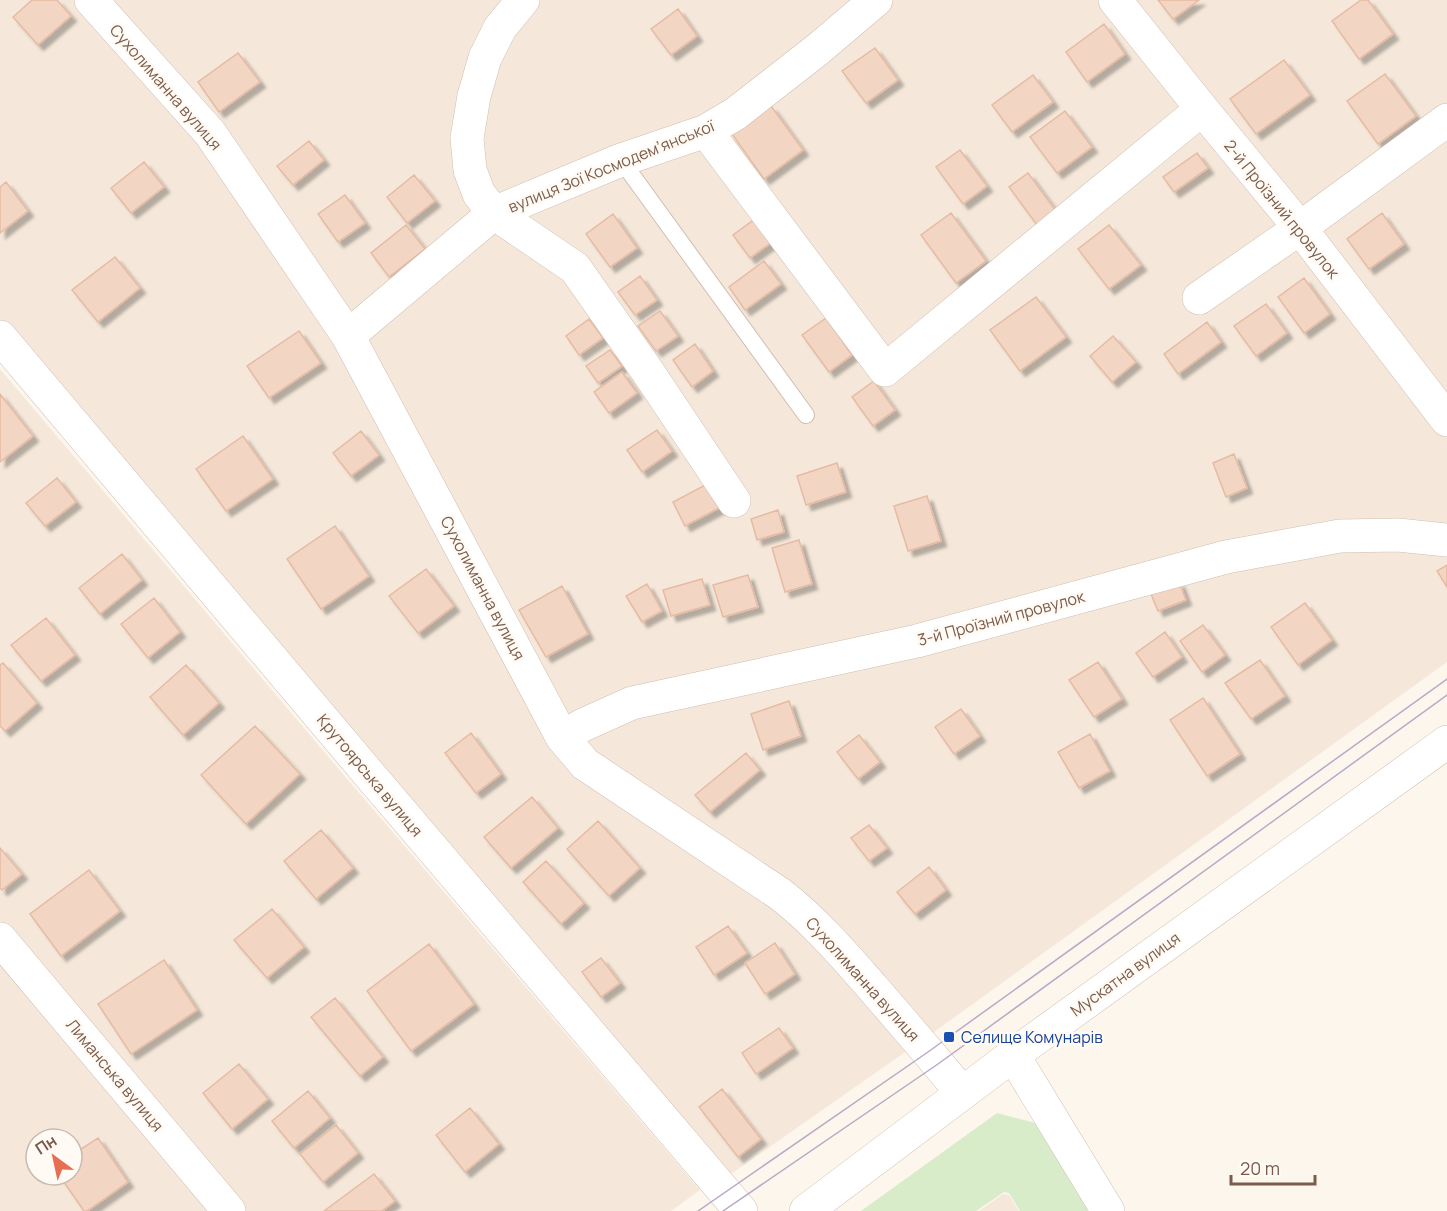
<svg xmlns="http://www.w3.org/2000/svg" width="1447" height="1211" font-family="Manrope,sans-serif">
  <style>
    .residential { fill: #f5e8da; fill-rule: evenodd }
    .green { fill: #d8ecc9 }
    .building { fill: #f3d5c3; stroke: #e6bba3; stroke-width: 1.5; filter: url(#shadow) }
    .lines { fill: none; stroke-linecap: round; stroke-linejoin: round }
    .service-casing { stroke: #d1beb0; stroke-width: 18 }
    .minor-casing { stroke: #d1beb0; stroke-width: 34 }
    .tertiary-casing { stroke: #d1beb0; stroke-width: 34 }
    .service { stroke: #fff; stroke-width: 16 }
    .minor { stroke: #fff; stroke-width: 33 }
    .tertiary { stroke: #fff; stroke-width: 33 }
    .tram { stroke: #b9a8c9; stroke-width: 1.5 }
    .transit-dot { fill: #1a4fb4; stroke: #fffaf3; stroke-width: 2 }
    .labels { text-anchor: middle; stroke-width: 5; stroke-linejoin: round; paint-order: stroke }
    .street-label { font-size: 16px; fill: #7a5c4d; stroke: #fffaf3 }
    .transit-label { font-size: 16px; fill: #164399; stroke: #fffaf3; text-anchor: start }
  </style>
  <defs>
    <filter id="shadow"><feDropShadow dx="5.5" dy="5.5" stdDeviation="1.5" flood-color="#0004"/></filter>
  </defs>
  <rect width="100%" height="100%" fill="#fdf6ec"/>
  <!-- residential -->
  <path class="residential" d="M0 0H1447V662L934 1032 728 1176 555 969 0 321Z
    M0 369 348 780 700 1190 671 1211H0ZM36 1139H72V1175H36Z
    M1003 1194 1009 1195 1019 1211H979Z"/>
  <!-- green -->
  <path class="green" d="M997 1113 1039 1124 1097 1211H1020L1009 1193 1004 1192 976 1211H861Z"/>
  <!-- building -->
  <path class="building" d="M32 0H57L71 16 38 45 13 17Z
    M1158 0H1199L1173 19Z
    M1361 0H1368L1393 34 1359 59 1332 21Z
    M678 9 697 36 671 55 651 29Z
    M1104 24 1125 54 1087 82 1066 52Z
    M875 48 898 80 866 103 842 71Z
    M238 53 260 82 219 112 198 82Z
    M1284 60 1310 95 1256 134 1230 99Z
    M1385 74 1416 116 1378 144 1347 101Z
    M1033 75 1053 102 1012 132 992 105Z
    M771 106 803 150 764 179 732 134Z
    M1065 111 1092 147 1057 173 1030 137Z
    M309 141 324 160 293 185 277 166Z
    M960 150 987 186 963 204 936 167Z
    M1197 153 1208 168 1174 192 1163 177Z
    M144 162 164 187 131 213 111 188Z
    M1028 173 1056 211 1037 225 1009 187Z
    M414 175 435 201 407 223 387 197Z
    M6 182 28 211 0 233V187Z
    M345 195 365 223 338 242 318 214Z
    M951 213 986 261 956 283 921 235Z
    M1382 213 1404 244 1369 269 1347 239Z
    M613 214 637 248 610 267 586 234Z
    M759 216 776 239 750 258 733 235Z
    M406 225 425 249 389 277 371 253Z
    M1109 225 1141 265 1109 289 1078 249Z
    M115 257 140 288 98 322 72 290Z
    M764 261 781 284 745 310 729 287Z
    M640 276 657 300 635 315 618 292Z
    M1304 278 1330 314 1304 333 1278 297Z
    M1036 297 1066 337 1020 371 990 330Z
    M1266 304 1287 333 1256 356 1234 326Z
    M660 311 678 336 656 351 638 326Z
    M826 318 852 355 829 372 802 335Z
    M589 319 603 338 579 355 566 336Z
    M1207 322 1221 342 1178 374 1164 354Z
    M299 331 321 363 269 398 247 366Z
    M1113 336 1136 362 1112 382 1090 356Z
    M695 344 713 371 692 387 673 360Z
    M610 350 622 366 598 383 586 366Z
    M622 372 637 393 609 413 594 392Z
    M874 381 895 410 873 426 852 397Z
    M0 394 33 436 0 462Z
    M657 430 672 451 642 472 627 450Z
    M361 431 379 455 351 476 333 453Z
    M243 436 273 479 226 511 196 469Z
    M1234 454 1247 488 1226 497 1213 463Z
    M837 463 846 492 806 505 797 476Z
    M57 478 76 502 45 526 26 503Z
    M709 483 721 507 685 526 673 502Z
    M927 496 941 541 908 551 894 506Z
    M778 510 784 532 757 540 751 519Z
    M335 526 369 576 321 609 287 559Z
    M799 540 812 584 785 592 772 548Z
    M122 554 142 580 100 614 79 588Z
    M1447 565V587L1437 571Z
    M426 569 454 606 418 633 389 596Z
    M748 575 758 607 723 617 713 585Z
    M702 579 710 605 671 616 663 590Z
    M1179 582 1186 600 1158 611 1151 594Z
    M647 584 662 611 642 622 626 596Z
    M562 586 588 634 546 657 519 610Z
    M154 598 180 632 148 658 121 624Z
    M1305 603 1332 640 1298 665 1271 627Z
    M46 618 75 655 41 681 11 645Z
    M1203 625 1225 655 1202 672 1180 641Z
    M1165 632 1182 657 1153 677 1136 653Z
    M1260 660 1285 696 1251 719 1225 683Z
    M1098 662 1122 699 1094 717 1069 680Z
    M3 663 37 703 5 731 0 726V665Z
    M186 665 219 703 183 735 150 697Z
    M1203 698 1240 754 1207 776 1170 720Z
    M789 701 801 736 763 750 751 714Z
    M961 709 980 736 954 754 935 727Z
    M255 726 300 774 246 824 201 775Z
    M471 733 501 774 476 793 445 753Z
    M1090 734 1110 771 1079 788 1058 752Z
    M859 735 880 762 858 779 837 752Z
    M746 753 760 770 710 812 695 795Z
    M532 797 558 828 511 868 484 837Z
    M598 821 640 868 609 896 567 849Z
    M869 825 887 848 869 861 851 838Z
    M321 830 353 868 316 899 284 861Z
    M0 848 22 874 2 890 0 888Z
    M546 861 584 903 561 924 523 882Z
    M929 867 946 890 915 914 897 892Z
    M89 870 120 911 61 956 30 914Z
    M272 909 304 947 267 978 234 940Z
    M728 926 747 953 714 975 696 947Z
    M775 943 795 974 765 994 745 963Z
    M429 944 474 1004 411 1051 367 991Z
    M601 958 620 983 601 997 582 972Z
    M164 960 197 1010 131 1054 98 1004Z
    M335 998 383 1057 360 1076 311 1017Z
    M779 1028 793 1048 756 1074 742 1053Z
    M239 1064 268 1099 232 1129 203 1093Z
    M722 1089 761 1139 738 1157 699 1107Z
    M308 1091 330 1118 294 1148 272 1121Z
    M470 1108 499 1144 465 1172 436 1135Z
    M336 1125 358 1153 323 1182 300 1154Z
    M98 1138 128 1182 87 1211H84L59 1175H72V1155Z
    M374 1174 395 1201 383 1210 384 1211H324Z"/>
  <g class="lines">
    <!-- service casing -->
    <g class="service-casing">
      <path id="service" d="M621 160 806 415"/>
    </g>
    <!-- minor casing -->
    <g class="minor-casing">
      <path id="minor" d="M91 0 210 133 348 336 562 737 585 764 780 894C816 922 843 954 873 988 903 1023 933 1057 962 1093
        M523 0 500 28 485 58 474 96 467 138 470 170 479 194 494 213 575 268 648 372 734 501
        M1115 0 1202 109 1300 228 1447 420
        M706 131 885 370 1202 109
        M1199 298 1300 228 1447 120
        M348 336 494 213 621 160 706 131 735 114 817 50 876 0
        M0 337 368 773 741 1211
        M562 737 583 725 632 703 917 641 1226 557 1340 536 1398 535 1447 540
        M0 939 229 1211
        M1013 1055 1108 1211"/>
    </g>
    <!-- tertiary casing -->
    <g class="tertiary-casing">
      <path id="tertiary" d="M806 1211 1013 1055 1447 742"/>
    </g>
    <!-- service -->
    <use href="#service" class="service"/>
    <!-- minor -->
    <use href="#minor" class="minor"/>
    <!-- tertiary -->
    <use href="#tertiary" class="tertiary"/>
    <!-- tram -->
    <path class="tram" d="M698 1211 928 1052 1447 679
      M723 1211 938 1064 1447 695"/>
  </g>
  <!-- markers -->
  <rect class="transit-dot" x="943" y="1031" width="12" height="12" rx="3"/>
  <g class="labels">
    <!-- street labels -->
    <g class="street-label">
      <text transform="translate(166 87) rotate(49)" y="6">Сухолиманна вулиця</text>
      <text transform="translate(611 166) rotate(-22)" y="6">вулиця Зої Космодемʼянської</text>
      <text transform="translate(1282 209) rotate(51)" y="6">2-й Проїзний провулок</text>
      <text transform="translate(483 588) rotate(62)" y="6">Сухолиманна вулиця</text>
      <text transform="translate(1001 618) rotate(-15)" y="6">3-й Проїзний провулок</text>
      <text transform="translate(370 775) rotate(50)" y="6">Крутоярська вулиця</text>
      <text transform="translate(1125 974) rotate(-36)" y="6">Мускатна вулиця</text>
      <text transform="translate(863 979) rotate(48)" y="6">Сухолиманна вулиця</text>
      <text transform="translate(115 1075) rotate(50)" y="6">Лиманська вулиця</text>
    </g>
    <!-- transit labels -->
    <g class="transit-label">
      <text x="961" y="1043">Селище Комунарів</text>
    </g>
  </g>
  <!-- north arrow -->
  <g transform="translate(54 1157) rotate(327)"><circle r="28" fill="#fffaf3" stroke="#cabbb1" stroke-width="1.5"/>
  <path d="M0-4.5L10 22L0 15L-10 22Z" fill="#e76f51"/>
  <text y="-9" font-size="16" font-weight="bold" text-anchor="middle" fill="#7a5c4d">Пн</text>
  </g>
  <!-- scale -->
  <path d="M1231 1175v9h84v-9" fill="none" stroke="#7a5c4d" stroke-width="3"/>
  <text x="1240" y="1175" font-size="18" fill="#7a5c4d" stroke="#fffaf3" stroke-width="4.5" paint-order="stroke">20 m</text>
</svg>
